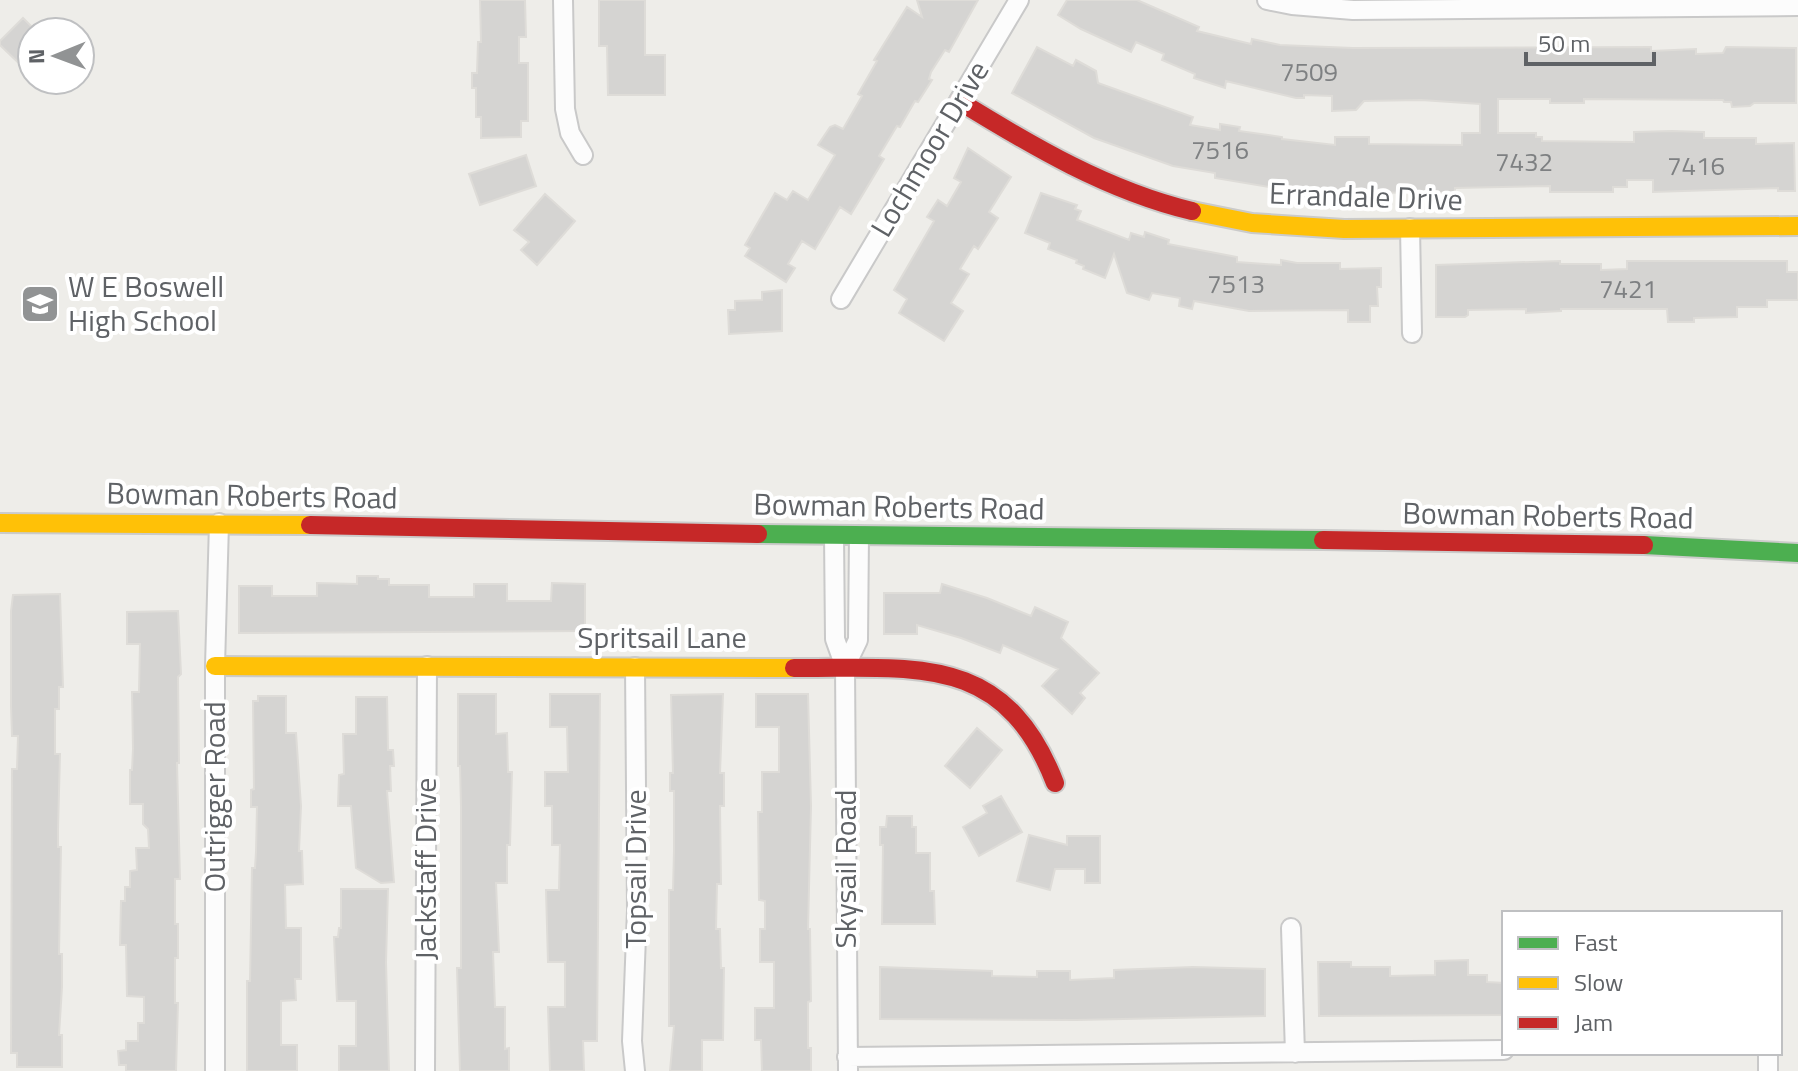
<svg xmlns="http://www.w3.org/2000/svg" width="1798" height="1071" font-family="'Titillium Web',sans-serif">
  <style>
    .building { fill: #d5d4d2; stroke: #dedcd8; stroke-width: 2 }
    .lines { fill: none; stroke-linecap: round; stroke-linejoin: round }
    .street-casing { stroke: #c9c9c9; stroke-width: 22 }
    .fast-casing { stroke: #cbcbca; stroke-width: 22 }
    .slow-casing { stroke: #cbcbca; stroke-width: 22 }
    .jam-casing { stroke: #cbcbca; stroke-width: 22 }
    .street { stroke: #fcfcfc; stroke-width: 18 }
    .fast { stroke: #4caf50; stroke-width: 18 }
    .slow { stroke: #ffc107; stroke-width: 18 }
    .jam { stroke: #c62828; stroke-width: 18 }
    .labels { text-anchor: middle; stroke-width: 8; stroke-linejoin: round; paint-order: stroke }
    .number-label { font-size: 26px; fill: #7e8082 }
    .street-label { font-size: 30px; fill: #5f6266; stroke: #fff }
    .poi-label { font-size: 30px; fill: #5f6266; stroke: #fff; text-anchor: start }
  </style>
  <rect width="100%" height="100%" fill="#eeede9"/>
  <!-- building -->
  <path class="building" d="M480 0H525L526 37H519V63H528V121H521V137L481 138V117H476V88H472V73H477L478 42H481Z
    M599 0H645V55H665V95H608L607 46H599Z
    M917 0H978L949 52 945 50 931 72 929 79 932 80 918 102 915 101 900 127 897 126 879 156 884 159 851 214 840 207 815 249 802 241 788 264 795 268 786 282 745 256 750 248 745 245 775 193 787 200 793 191 808 200 835 155 818 145 830 127 835 125 843 129 862 96 858 94 877 61 874 60 907 7 922 17Z
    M1067 0H1137L1199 27 1197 31 1251 44 1252 39 1280 45 1353 48 1651 47V51L1696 49V54L1723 53 1726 47 1796 48V103H1754L1750 106 1732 107 1731 102H1724L1723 100 1584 99V103H1550V99H1498V133H1536V137H1542V141L1634 142V132L1672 131 1704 132V138H1756V144L1794 143 1795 191H1778V188L1653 192V180H1627V187H1613V192H1550V186L1455 188V193L1308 192V188L1276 185 1275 188 1215 178V173L1173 166 1094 138 1012 93 1037 47 1073 66 1076 60 1096 71 1098 83 1193 117 1190 125 1220 130V124L1240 127 1239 131 1282 137V139L1335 145V137H1369V144L1462 145V133H1480V104L1421 100 1364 101 1356 110 1332 111V96L1304 95V98H1296L1226 81 1225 88 1194 78 1195 74 1162 60 1164 54 1136 42 1131 52 1081 29 1058 15Z
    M23 18 32 27V76L0 45V41Z
    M968 148 1011 177 989 212 998 218 978 249 974 246 960 269 969 274 951 303 963 311 944 341 899 313 907 299 894 290 934 221 927 217 938 200 947 206 961 182 954 178Z
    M526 155 536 186 480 205 469 174Z
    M1041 193 1077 205 1075 209 1081 211 1077 220 1129 240 1131 233 1144 237 1145 232 1169 240 1168 244 1237 257V262L1281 265V260L1297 263H1340V269L1381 268V287H1377L1378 306H1370V322H1348V310L1249 311 1194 301 1192 309 1179 306 1180 298 1152 293 1149 300 1127 293 1114 254 1105 278 1083 269 1084 266 1076 263 1077 260 1048 249 1050 243 1025 233Z
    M545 194 575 221 537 265 521 250 529 242 514 230Z
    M1560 261V264H1601V270L1627 269V261H1787V272H1798V300H1767V307H1737V317L1694 318V322H1668L1667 309H1561V311L1526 313V309L1468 310V315L1465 317H1436V265Z
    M782 290V331L729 334 728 310H735V301L762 300V292Z
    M357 576H378V579H389V585H429V597H474V584H507V601H551L552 583 585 584V631L239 633V586H272V596H317V583L357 584Z
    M942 584 987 598 1031 616 1035 607 1068 622 1061 638 1099 673 1080 693 1085 698 1072 714 1042 686 1058 669 1003 645 1000 653 961 638 917 625V634H884V593H940Z
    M60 594 63 687H59V709H55V754H60L58 829V847H61L59 954H62V987L59 1035H62V1067H17V1053H11L12 769H17L18 736H12L11 706V611L13 595Z
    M178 611 181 674 178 677 179 763H177L180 879H175V924H178V958H175V1003H178L176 1071H126V1065H119L118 1051 126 1050V1041H138V1023H144V997L127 996 126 945H120L121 901H125V887H130V871L137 870 136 848H149L148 829 143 824V804H130V770H132L133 749 132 692H139L140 644H127V612Z
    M458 694H496V734L507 733 508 772H512L510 845H507V883H496L499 952H493L495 1007H505V1049L509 1048V1071H460L457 968H461V806L460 766H458Z
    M550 694H600L597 1041H583L584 1071H550L548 1007H565V962H548L546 890H559L560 845H552V806H545V772H568L567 727H550Z
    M723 694 720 773H724V806H720L721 884H717L716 929H720L721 968H724L723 1040H702V1071H670L674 1026H669V890H673L674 851V791H670V773H673L671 695Z
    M756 694H808L811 806 808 929H810L811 1001 808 1002V1048H811V1071H762L761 1040H755V1008H774V962H760V929H765V901L759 900 758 812H762V772H779V727H756Z
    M258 696H286V733H296L301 806 299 851H302L303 884 285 885 286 928H301V979H295L296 1000 281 1001V1045H297V1071H247V981H250L252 868H255L256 852 257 807H251V790L254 789 253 701H258Z
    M356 697H387L388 750H393L394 766H390L391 791H387L394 882 381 883 356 868 351 806H338L339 775 344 774 343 734H356Z
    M977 728 1002 750 970 788 945 766Z
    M1001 796 1022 832 979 856 963 827 987 813 983 806Z
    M887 816H912V827H916V853H930V891H934L935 924H882L883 845H880V827H886Z
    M1029 835 1067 845V836H1100V883H1085V869H1055L1050 890 1017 881Z
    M341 889H388L386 962 389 1071H339V1046H356V1001H337L334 937H338L339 928H341Z
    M1468 960V975H1487V982L1504 983V1015L1319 1016 1318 962H1351V967H1390V976L1435 975V961Z
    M880 967 992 971V976L1037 977V971H1070V980L1114 978V970L1193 967 1265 969V1016L1076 1020 880 1019Z"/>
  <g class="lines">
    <!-- street casing -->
    <g class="street-casing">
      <path id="street" d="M563 0 565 109 570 133 583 155
        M1267 0 1292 5 1353 10 1798 6
        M1410 228 1412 333
        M841 299 1019 0
        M834 535 835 639 845 667 858 640 859 535
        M845 667 848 1071
        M1291 928 1295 1053
        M1768 1053V1071
        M847 1057 1504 1050
        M215 1071V666L219 523
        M425 1071 427 666
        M635 1071 632 1041 637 910 635 667"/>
    </g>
    <!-- fast casing -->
    <g class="fast-casing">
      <path id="fast" d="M758 534 1323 540
        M1644 545 1798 553"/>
    </g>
    <!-- slow casing -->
    <g class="slow-casing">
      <path id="slow" d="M1192 211 1252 223 1344 229 1798 226
        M0 523 310 525
        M215 666 794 668"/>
    </g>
    <!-- jam casing -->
    <g class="jam-casing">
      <path id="jam" d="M959 101C1032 146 1108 191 1192 211
        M310 525 758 534
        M1323 540 1644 545
        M794 668C913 669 1004 651 1055 783"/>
    </g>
    <!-- street -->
    <use href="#street" class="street"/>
    <!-- fast -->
    <use href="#fast" class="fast"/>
    <!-- slow -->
    <use href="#slow" class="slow"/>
    <!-- jam -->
    <use href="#jam" class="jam"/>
  </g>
  <!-- icons -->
  <defs>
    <g id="school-square" transform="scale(2)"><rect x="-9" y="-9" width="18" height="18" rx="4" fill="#919394" stroke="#fff"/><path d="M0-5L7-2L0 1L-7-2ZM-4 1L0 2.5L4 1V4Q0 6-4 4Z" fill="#fff"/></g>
  </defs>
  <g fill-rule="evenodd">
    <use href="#school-square" x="40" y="304"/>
  </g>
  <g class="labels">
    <!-- number labels -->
    <g class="number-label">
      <text x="1309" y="81">7509</text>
      <text x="1220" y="159">7516</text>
      <text x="1524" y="171">7432</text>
      <text x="1696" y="175">7416</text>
      <text x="1236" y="293">7513</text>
      <text x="1628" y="298">7421</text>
    </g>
    <!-- street labels -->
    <g class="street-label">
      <text transform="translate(930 149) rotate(-59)" y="10">Lochmoor Drive</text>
      <text transform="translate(1366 197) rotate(2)" y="10">Errandale Drive</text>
      <text transform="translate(252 496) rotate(1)" y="10">Bowman Roberts Road</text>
      <text transform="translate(899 507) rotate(1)" y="10">Bowman Roberts Road</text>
      <text transform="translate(1548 516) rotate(1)" y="10">Bowman Roberts Road</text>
      <text x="662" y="648">Spritsail Lane</text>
      <text transform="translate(215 797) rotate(-90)" y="10">Outrigger Road</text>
      <text transform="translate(426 869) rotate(-90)" y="10">Jackstaff Drive</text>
      <text transform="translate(636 869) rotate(-90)" y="10">Topsail Drive</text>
      <text transform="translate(846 869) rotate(-90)" y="10">Skysail Road</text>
    </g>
    <!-- poi labels -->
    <g class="poi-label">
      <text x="68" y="297">W E Boswell<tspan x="68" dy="34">High School</tspan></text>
    </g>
  </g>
  <!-- legend -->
  <rect x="1502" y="911" width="280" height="144" fill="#ffffff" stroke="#bfc0c2" stroke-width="2"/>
  <rect x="1518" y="937" width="40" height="12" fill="#4caf50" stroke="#bfc0c2" stroke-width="2"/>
  <text x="1574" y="951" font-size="24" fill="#5f6266">Fast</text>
  <rect x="1518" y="977" width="40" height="12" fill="#ffc107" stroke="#bfc0c2" stroke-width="2"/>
  <text x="1574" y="991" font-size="24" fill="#5f6266">Slow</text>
  <rect x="1518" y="1017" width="40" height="12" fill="#c62828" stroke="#bfc0c2" stroke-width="2"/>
  <text x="1574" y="1031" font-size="24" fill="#5f6266">Jam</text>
  <!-- north arrow -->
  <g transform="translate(56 56) rotate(269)"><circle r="38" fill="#ffffff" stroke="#bfc0c2" stroke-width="2"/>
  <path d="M0-6L14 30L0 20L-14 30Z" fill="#919394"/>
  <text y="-12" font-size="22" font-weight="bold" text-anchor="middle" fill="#5f6266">N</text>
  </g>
  <!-- scale -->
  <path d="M1526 52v12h128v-12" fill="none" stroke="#5f6266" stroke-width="4"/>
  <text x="1538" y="52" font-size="24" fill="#5f6266" stroke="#ffffff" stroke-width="6" paint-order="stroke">50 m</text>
</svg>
